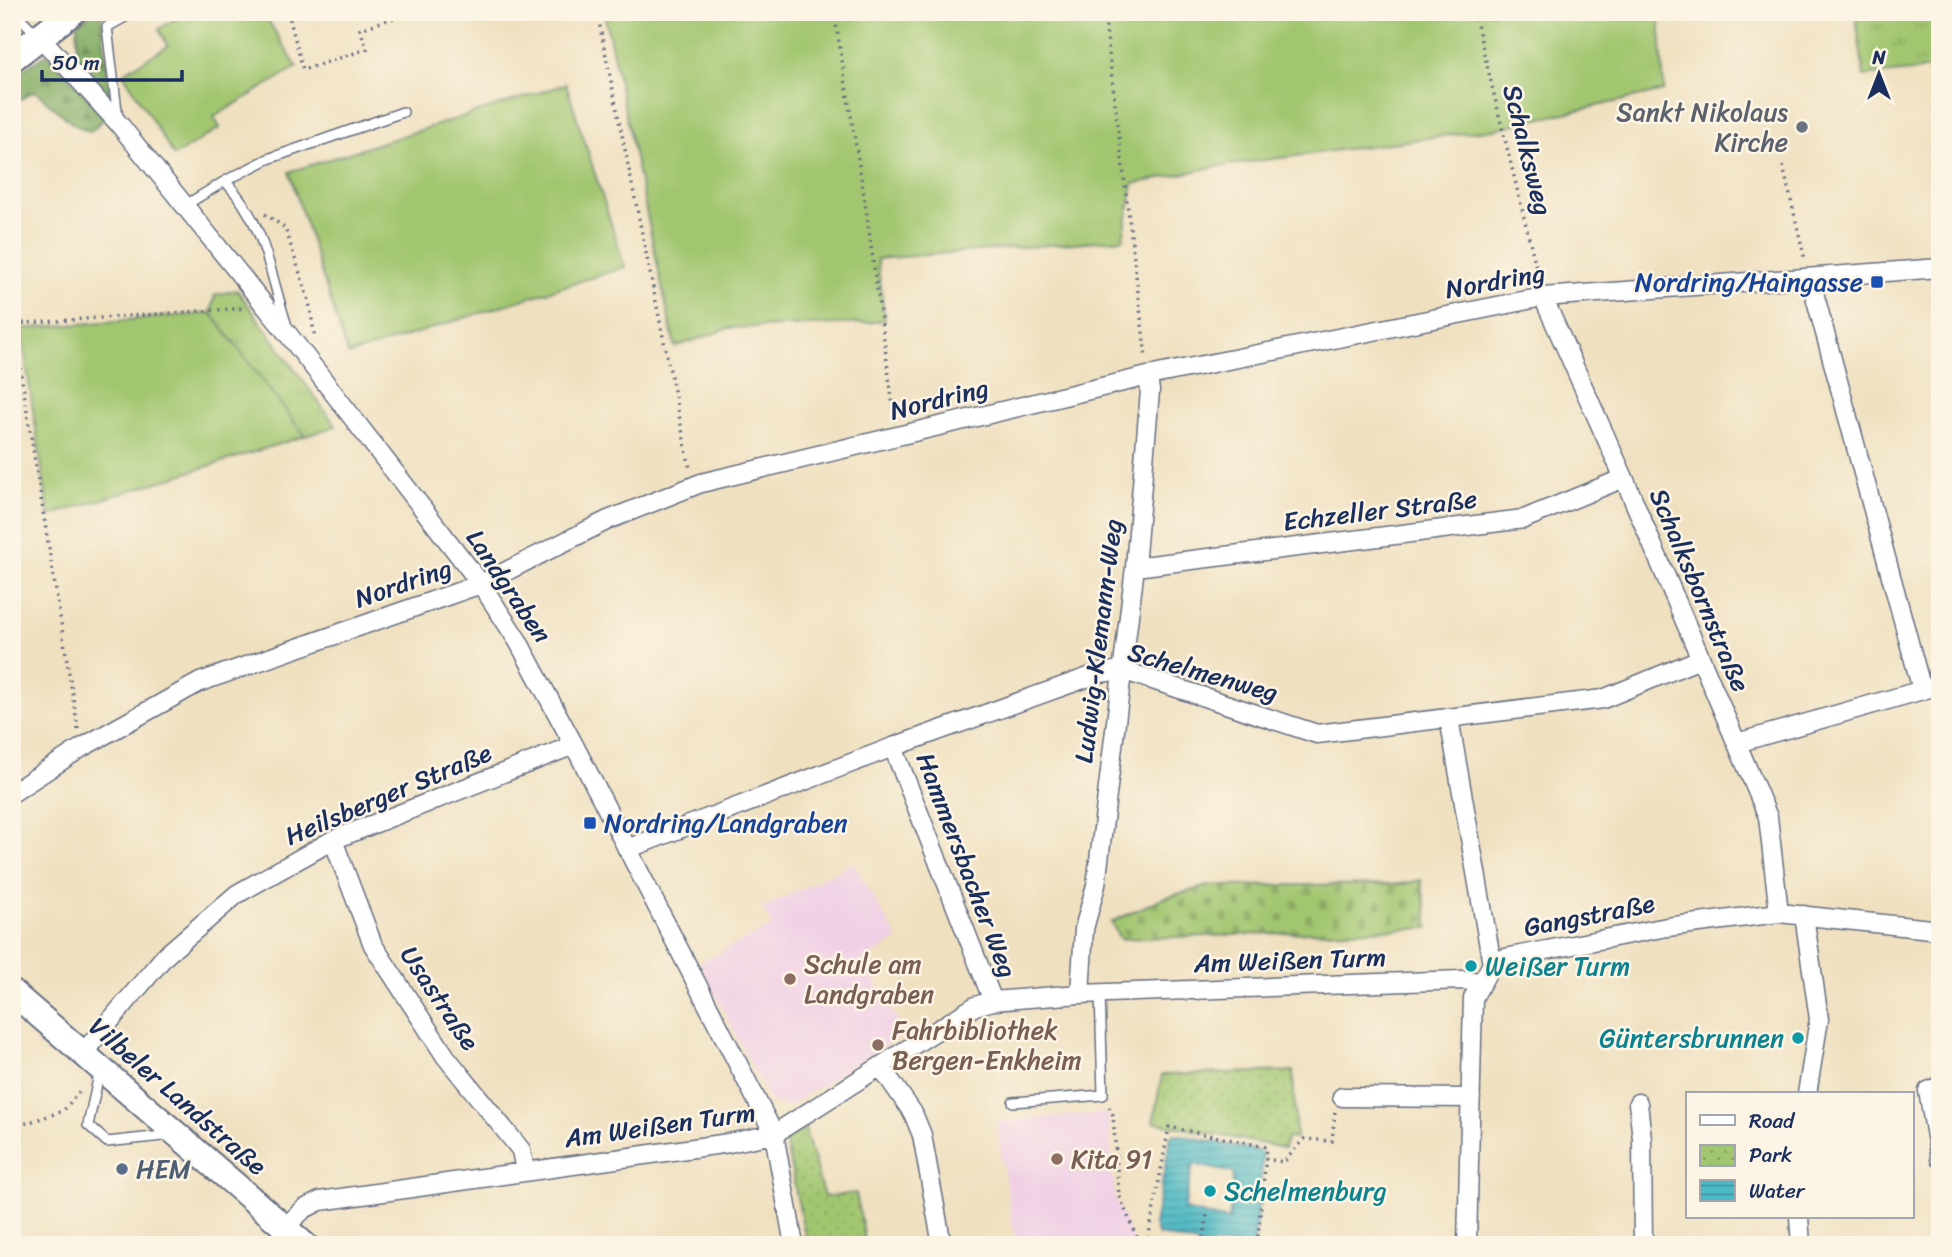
<svg xmlns="http://www.w3.org/2000/svg" width="1952" height="1257" font-family="Sriracha,sans-serif">
  <style>
    .built { fill: #f0d0e5 }
    .grass { fill: url(#grass-tufts); stroke: #5e7a67; stroke-width: 2 }
    .forest { fill: url(#forest-firs); stroke: #4e6d60; stroke-width: 2 }
    .cemetery { fill: url(#cemetery-stones); stroke: #5e7a67; stroke-width: 2 }
    .park { fill: url(#park-dots); stroke: #5e7a67; stroke-width: 2 }
    .garden { fill: #a2c670; stroke: #5e7a67; stroke-width: 2 }
    .water { fill: url(#water-rules); stroke: #337491; stroke-width: 2; fill-rule: evenodd }
    .lines { fill: none; stroke-linecap: round; stroke-linejoin: round }
    .service-casing { stroke: #656d80; stroke-width: 12 }
    .minor-casing { stroke: #656d80; stroke-width: 21 }
    .secondary-casing { stroke: #656d80; stroke-width: 28 }
    .primary-casing { stroke: #656d80; stroke-width: 30 }
    .path { stroke: #656d80; stroke-width: 3.5; stroke-dasharray: 2 5; stroke-linecap: butt }
    .service { stroke: #fff; stroke-width: 9 }
    .minor { stroke: #fff; stroke-width: 18 }
    .secondary { stroke: #fff; stroke-width: 24 }
    .primary { stroke: #fff; stroke-width: 26 }
    .worship-dot { fill: #6b7280; stroke: #fcf5e5; stroke-width: 2.5 }
    .transit-dot { fill: #1a4fb4; stroke: #fcf5e5; stroke-width: 2.5 }
    .culture-dot { fill: #0f9aa8; stroke: #fcf5e5; stroke-width: 2.5 }
    .education-dot { fill: #8d6e63; stroke: #fcf5e5; stroke-width: 2.5 }
    .service-dot { fill: #5c6f8a; stroke: #fcf5e5; stroke-width: 2.5 }
    .labels { text-anchor: middle; stroke-width: 5; stroke-linejoin: round; paint-order: stroke }
    .worship-label { font-size: 26px; fill: #5b616d; stroke: #fcf5e5; text-anchor: end }
    .street-label { font-size: 26px; fill: #1b2f5e; stroke: #fcf5e5 }
    .transit-label { font-size: 26px; fill: #164399; stroke: #fcf5e5; text-anchor: end }
    .education-label { font-size: 26px; fill: #785e54; stroke: #fcf5e5; text-anchor: start }
    .culture-label { font-size: 26px; fill: #0d838f; stroke: #fcf5e5; text-anchor: start }
    .service-label { font-size: 26px; fill: #4e5e75; stroke: #fcf5e5; text-anchor: start }
  </style>
  <defs>
    <pattern id="grass-tufts" width="24" height="20" patternUnits="userSpaceOnUse" patternTransform="scale(1.75)"><rect width="24" height="20" fill="#a2c670"/><path d="M3 7l-1-3M5 7V3M7 7l1-3M15 17l-1-3M17 17v-4M19 17l1-3" fill="none" stroke="#8baa63"/></pattern>
    <pattern id="forest-firs" width="22" height="20" patternUnits="userSpaceOnUse" patternTransform="scale(1.75)"><rect width="22" height="20" fill="#81ab62"/><path d="M5 1l3.5 6h-7zM16 11l3.5 6h-7z" fill="#698c54"/></pattern>
    <pattern id="cemetery-stones" width="16" height="16" patternUnits="userSpaceOnUse" patternTransform="scale(1.75)"><rect width="16" height="16" fill="#a2c670"/><path d="M2 7V4a2 2 0 0 1 4 0v3zM10 15v-3a2 2 0 0 1 4 0v3z" fill="#8baa63"/></pattern>
    <pattern id="park-dots" width="8" height="8" patternUnits="userSpaceOnUse" patternTransform="scale(1.75)"><rect width="8" height="8" fill="#a2c670"/><path d="M2 2h.1M6 6h.1" fill="none" stroke="#8baa63" stroke-width="1.8" stroke-linecap="round"/></pattern>
    <pattern id="water-rules" width="6" height="5" patternUnits="userSpaceOnUse" patternTransform="scale(1.75)"><rect width="6" height="5" fill="#4bb9c4"/><path d="M0 2.5h6" fill="none" stroke="#3e97a2"/></pattern>
  </defs>
  <rect width="100%" height="100%" fill="#fcf5e5"/>
  <filter id="ink" filterUnits="userSpaceOnUse"><feTurbulence type="fractalNoise" baseFrequency=".0143" numOctaves="2"/><feDisplacementMap in="SourceGraphic" scale="14" xChannelSelector="R" yChannelSelector="G"/><feConvolveMatrix kernelMatrix="1 2 1 2 8 2 1 2 1" color-interpolation-filters="sRGB"/></filter>
  <filter id="wash" filterUnits="userSpaceOnUse"><feTurbulence type="fractalNoise" baseFrequency=".00686" numOctaves="4" result="noise"/><feDisplacementMap in="SourceGraphic" scale="28" xChannelSelector="R" yChannelSelector="G"/><feGaussianBlur stdDeviation="1.57" result="paint"/><feColorMatrix in="noise" values="0 0 0 0 0 0 0 0 0 0 0 0 0 0 0 0 0 1.4 0 .05"/><feComposite in="paint" operator="in"/></filter>
  <g filter="url(#wash)">
    <rect width="100%" height="100%" fill="#efe0c0"/>
    <!-- built -->
    <path class="built" d="M853 863 898 939 862 961 905 1033 787 1107 770 1101 699 963 772 926 763 908Z
      M1108 1113 1115 1198 1135 1245H1016L996 1121Z"/>
    <!-- grass -->
    <path class="grass" d="M1855 12H1940V68L1864 76Z
      M237 290 336 426 305 436 211 313 215 295Z"/>
    <!-- forest -->
    <path class="forest" d="M92 12H101L110 94 105 93 77 61V24Z
      M47 54 106 117 90 132 73 124 35 91 12 104V77Z"/>
    <!-- cemetery -->
    <path class="cemetery" d="M1421 880 1429 928 1120 939 1111 922 1163 898 1208 886 1401 884Z"/>
    <!-- park -->
    <path class="park" d="M1293 1071 1296 1139 1287 1138 1284 1148 1153 1122 1162 1075Z
      M805 1129 824 1197 856 1193 866 1245H807L785 1139Z"/>
    <!-- garden -->
    <path class="garden" d="M187 12H263L297 67 214 117 220 128 174 156 123 73 168 46 159 29Z
      M604 12H1659L1664 91 1494 129 1214 167 1133 184 1123 239 877 259 885 320 869 323 729 328 675 347Z
      M566 84 625 267 348 355 289 172Z
      M211 313 305 436 49 516 21 329Z"/>
    <!-- water -->
    <path class="water" d="M1175 1134 1259 1151 1263 1156 1254 1245H1201L1157 1234 1154 1225 1171 1136ZM1193 1164 1234 1173 1229 1220 1184 1210Z"/>
  </g>
  <g filter="url(#ink)">
    <g class="lines">
      <!-- service casing -->
      <g class="service-casing">
        <path id="service" d="M15 12 37 35
          M118 119 107 27 134 12
          M225 181 268 159 403 112
          M184 206 225 181C265 222 269 271 286 323
          M100 1070 88 1125 107 1142 172 1135
          M1013 1102 1103 1095 1100 993"/>
      </g>
      <!-- minor casing -->
      <g class="minor-casing">
        <path id="minor" d="M41 38 119 124 291 338 481 584 518 641 574 745 774 1134 794 1245
          M1810 278 1922 690
          M1543 297 1624 478 1768 817 1779 913
          M1135 567 1524 519 1624 478
          M1449 718 1492 964
          M1737 743 1940 685
          M893 747 993 1001
          M12 793 81 748 200 682 481 584 608 520 701 483 1148 376 1543 297 1940 268
          M333 840 373 945 446 1057 521 1150 525 1171
          M627 849 893 747 1100 673 1122 670 1317 734 1603 699 1700 659
          M1804 915 1819 1019 1807 1094
          M1080 994 1084 929 1096 885 1135 567 1150 391 1148 376
          M83 1053 165 956 237 894 333 840 574 745
          M881 1067 913 1113 922 1135 942 1245
          M1940 1086 1928 1091 1940 1159
          M1342 1097 1471 1098
          M1638 1103 1642 1139 1643 1245
          M1799 1217 1801 1245
          M285 1227 304 1209 320 1201 729 1143 774 1134 975 1006 993 1001 1080 994 1462 980 1481 982
          M1467 1245 1473 998 1492 964 1505 958 1667 927 1779 913 1940 930"/>
      </g>
      <!-- secondary casing -->
      <g class="secondary-casing">
        <path id="secondary" d="M12 992 305 1245"/>
      </g>
      <!-- primary casing -->
      <g class="primary-casing">
        <path id="primary" d="M12 58 72 12"/>
      </g>
      <!-- path -->
      <path class="path" d="M288 12 303 70 367 49 360 29 412 12
        M597 12 690 469
        M834 12 864 195 895 420
        M1104 12 1146 358
        M1474 12 1539 279
        M1783 166 1805 260
        M265 214 285 228 309 301 315 339
        M78 729 13 324 245 308
        M1109 1107 1113 1115 1119 1195 1140 1245
        M12 1128 63 1111 80 1091
        M1265 1159 1284 1162 1304 1139 1332 1141 1335 1111
        M1147 1245 1169 1127 1267 1147 1257 1245
        M1202 1245 1207 1215"/>
      <!-- service -->
      <use href="#service" class="service"/>
      <!-- minor -->
      <use href="#minor" class="minor"/>
      <!-- secondary -->
      <use href="#secondary" class="secondary"/>
      <!-- primary -->
      <use href="#primary" class="primary"/>
    </g>
  </g>
  <!-- markers -->
  <circle class="worship-dot" cx="1802" cy="127" r="7"/>
  <g class="transit-dot">
    <rect x="1870" y="275" width="14" height="14" rx="3.5"/>
    <rect x="583" y="816" width="14" height="14" rx="3.5"/>
  </g>
  <g class="culture-dot">
    <circle cx="1471" cy="966" r="7"/>
    <circle cx="1798" cy="1038" r="7"/>
    <circle cx="1210" cy="1191" r="7"/>
  </g>
  <g class="education-dot">
    <circle cx="790" cy="979" r="7"/>
    <circle cx="878" cy="1045" r="7"/>
    <circle cx="1057" cy="1159" r="7"/>
  </g>
  <circle class="service-dot" cx="122" cy="1169" r="7"/>
  <g class="labels">
    <!-- worship labels -->
    <g class="worship-label">
      <text x="1788" y="121">Sankt Nikolaus<tspan x="1788" dy="30">Kirche</tspan></text>
    </g>
    <!-- street labels -->
    <g class="street-label">
      <text transform="translate(1528 150) rotate(76)" y="9">Schalksweg</text>
      <text transform="translate(1495 281) rotate(-10)" y="9">Nordring</text>
      <text transform="translate(939 399) rotate(-14)" y="9">Nordring</text>
      <text transform="translate(1380 510) rotate(-7)" y="9">Echzeller Straße</text>
      <text transform="translate(403 583) rotate(-19)" y="9">Nordring</text>
      <text transform="translate(509 586) rotate(56)" y="9">Landgraben</text>
      <text transform="translate(1700 590) rotate(67)" y="9">Schalksbornstraße</text>
      <text transform="translate(1098 641) rotate(-83)" y="9">Ludwig-Klemann-Weg</text>
      <text transform="translate(1203 672) rotate(16)" y="9">Schelmenweg</text>
      <text transform="translate(388 794) rotate(-23)" y="9">Heilsberger Straße</text>
      <text transform="translate(967 865) rotate(69)" y="9">Hammersbacher Weg</text>
      <text transform="translate(1589 915) rotate(-11)" y="9">Gangstraße</text>
      <text transform="translate(1290 960) rotate(-2)" y="9">Am Weißen Turm</text>
      <text transform="translate(440 998) rotate(56)" y="9">Usastraße</text>
      <text transform="translate(178 1096) rotate(41)" y="9">Vilbeler Landstraße</text>
      <text transform="translate(660 1125) rotate(-8)" y="9">Am Weißen Turm</text>
    </g>
    <!-- transit labels -->
    <g class="transit-label">
      <text x="1863" y="291">Nordring/Haingasse</text>
      <text x="604" y="832" text-anchor="start">Nordring/Landgraben</text>
    </g>
    <!-- education labels -->
    <g class="education-label">
      <text x="804" y="973">Schule am<tspan x="804" dy="30">Landgraben</tspan></text>
      <text x="892" y="1039">Fahrbibliothek<tspan x="892" dy="30">Bergen-Enkheim</tspan></text>
      <text x="1071" y="1168">Kita 91</text>
    </g>
    <!-- culture labels -->
    <g class="culture-label">
      <text x="1485" y="975">Weißer Turm</text>
      <text x="1784" y="1047" text-anchor="end">Güntersbrunnen</text>
      <text x="1224" y="1200">Schelmenburg</text>
    </g>
    <!-- service labels -->
    <g class="service-label">
      <text x="136" y="1178">HEM</text>
    </g>
  </g>
  <!-- margin -->
  <rect width="1952" height="1257" fill="none" stroke="#fcf5e5" stroke-width="42"/>
  <!-- legend -->
  <rect x="1686" y="1092" width="228" height="126" fill="#fcf5e5" stroke="#a2a6af" stroke-width="2"/>
  <rect x="1700" y="1115" width="35" height="10" fill="#ffffff" stroke="#a2a6af" stroke-width="2"/>
  <text x="1749" y="1128" font-size="21" fill="#1b2f5e">Road</text>
  <rect x="1700" y="1145" width="35" height="21" fill="url(#park-dots)" stroke="#a2a6af" stroke-width="2"/>
  <text x="1749" y="1162" font-size="21" fill="#1b2f5e">Park</text>
  <rect x="1700" y="1180" width="35" height="21" fill="url(#water-rules)" stroke="#a2a6af" stroke-width="2"/>
  <text x="1749" y="1198" font-size="21" fill="#1b2f5e">Water</text>
  <!-- north arrow -->
  <g transform="translate(1879 74)" stroke="#fcf5e5" stroke-width="5" paint-order="stroke">
  <path d="M0-5L12 26L0 18L-12 26Z" fill="#1b2f5e"/>
  <text y="-10" font-size="19" font-weight="bold" text-anchor="middle" fill="#1b2f5e">N</text>
  </g>
  <!-- scale -->
  <path d="M42 70v10h140v-10" fill="none" stroke="#1b2f5e" stroke-width="3.5"/>
  <text x="52" y="70" font-size="21" fill="#1b2f5e" stroke="#fcf5e5" stroke-width="5" paint-order="stroke">50 m</text>
</svg>
